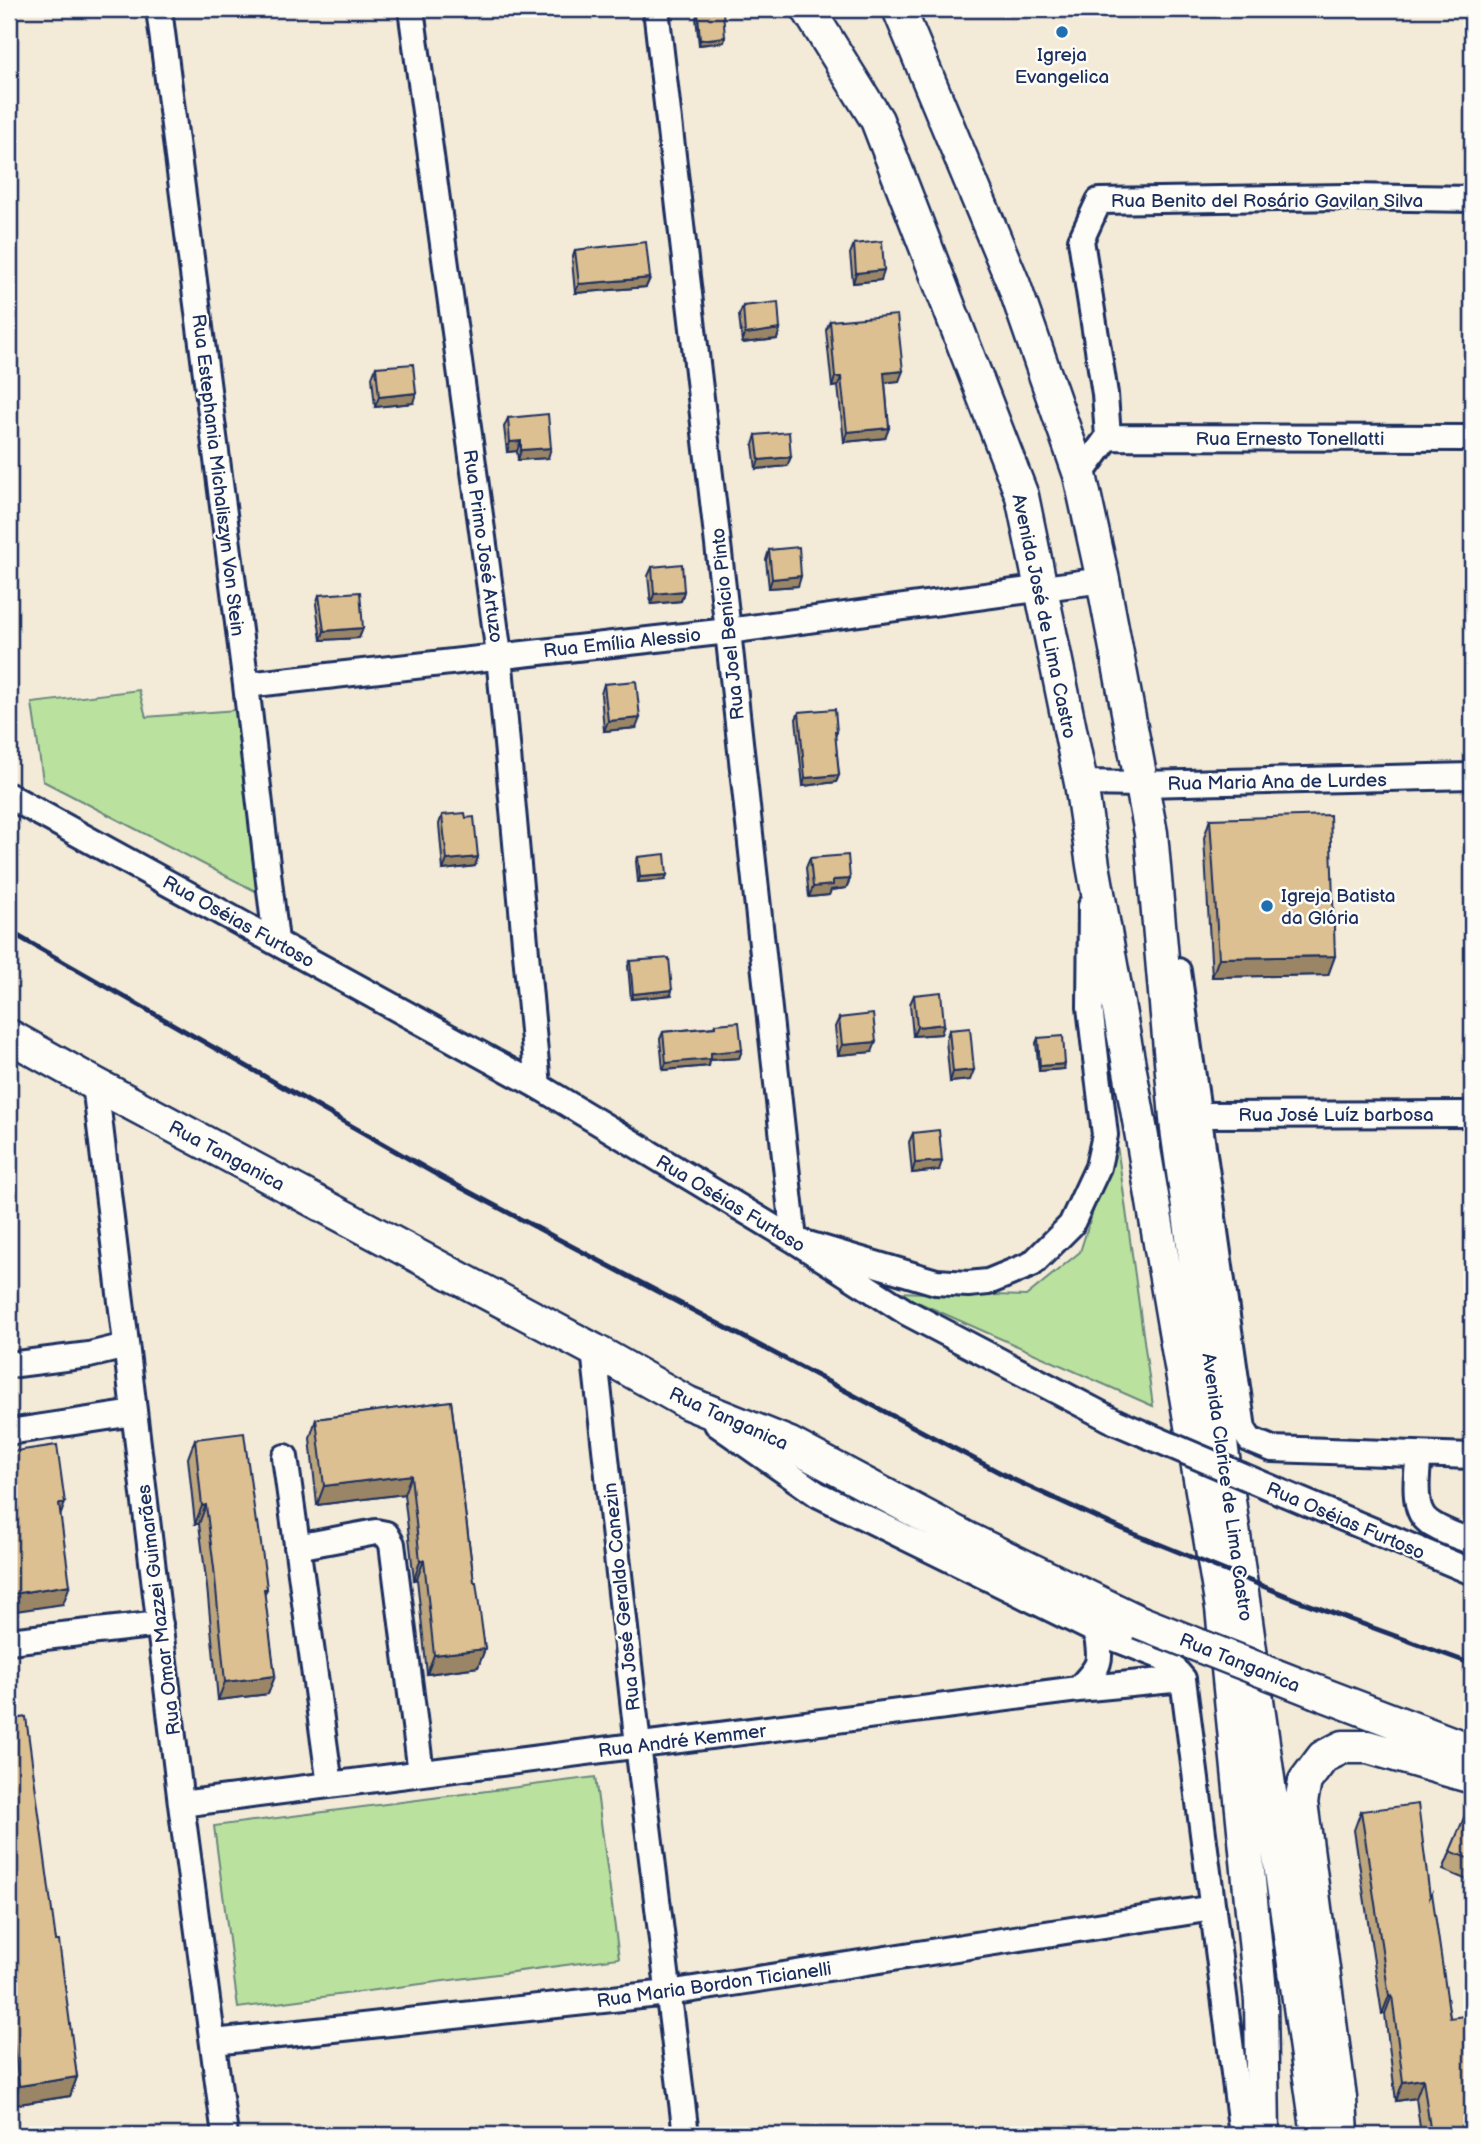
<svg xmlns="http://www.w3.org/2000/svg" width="1481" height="2144" font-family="'Balsamiq Sans',sans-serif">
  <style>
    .green { fill: #bae29e; stroke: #6a887e; stroke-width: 2 }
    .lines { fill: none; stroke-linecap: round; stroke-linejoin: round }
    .minor-casing { stroke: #1b2f5e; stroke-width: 30 }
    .tertiary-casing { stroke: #1b2f5e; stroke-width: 37 }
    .minor { stroke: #fdfcf7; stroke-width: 24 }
    .tertiary { stroke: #fdfcf7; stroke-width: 32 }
    .rail { stroke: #1b2f5e; stroke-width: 5 }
    .minor-bridge-casing { stroke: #1b2f5e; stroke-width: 30; stroke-linecap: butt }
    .tertiary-bridge-casing { stroke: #1b2f5e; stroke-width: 37; stroke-linecap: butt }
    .minor-bridge { stroke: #fdfcf7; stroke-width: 24 }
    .tertiary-bridge { stroke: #fdfcf7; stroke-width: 32 }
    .wall { fill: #bda57d; stroke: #1b2f5e; stroke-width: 2 }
    .shaded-wall { fill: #9a8666; stroke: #1b2f5e; stroke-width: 2 }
    .building { fill: #dcc091; stroke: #1b2f5e; stroke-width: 2 }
    .poi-dot { fill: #1f6fb2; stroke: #fdfcf7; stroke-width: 2.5 }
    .labels { text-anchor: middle; stroke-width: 5; stroke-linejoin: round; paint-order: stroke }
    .poi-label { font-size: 19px; fill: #1b2f5e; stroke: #fdfcf7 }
    .street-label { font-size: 19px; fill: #1b2f5e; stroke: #fdfcf7 }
  </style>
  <rect width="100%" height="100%" fill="#f3ead8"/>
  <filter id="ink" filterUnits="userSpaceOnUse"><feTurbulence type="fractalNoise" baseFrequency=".0143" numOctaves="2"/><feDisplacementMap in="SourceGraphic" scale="14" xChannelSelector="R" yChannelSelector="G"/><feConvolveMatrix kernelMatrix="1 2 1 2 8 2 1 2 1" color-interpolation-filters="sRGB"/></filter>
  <g filter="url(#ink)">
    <!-- green -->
    <path class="green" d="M139 690 146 717 236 710 259 893 43 781 32 703Z
      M1116 1138 1153 1406 895 1292 1026 1296 1080 1252Z
      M595 1777 619 1958 238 2008 214 1826Z"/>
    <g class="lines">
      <!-- minor casing -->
      <g class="minor-casing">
        <path id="minor" d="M159 9 246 685 276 941
          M411 9 499 655 538 1086
          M656 9 728 631 794 1240 936 1282 968 1284 988 1282 1032 1264 1071 1225 1098 1167 1105 1135 1090 1007 1091 906
          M1108 437 1472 438
          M1080 475 1108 437 1105 394 1081 240 1099 201 1347 197 1472 199
          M246 685 728 631 1103 580
          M1081 783 1142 784 1472 776
          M9 796 538 1086 794 1240 906 1312 1116 1422
          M1178 971 1243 1429 1250 1440 1272 1449 1472 1456
          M95 1084 181 1804 225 2135
          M1200 1115 1472 1114
          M594 1350 638 1745 686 2135
          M9 1365 89 1355 126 1346
          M717 1424 817 1494 1096 1631 1165 1658 1183 1679 1242 2135
          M9 1432 134 1413
          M1419 1455C1417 1471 1413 1502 1423 1516 1432 1529 1458 1536 1472 1542
          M285 1457 330 1785
          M1283 1493 1472 1572
          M297 1547 376 1532 386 1534 392 1544 421 1773
          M9 1641 160 1624
          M1078 1689C1101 1665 1102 1663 1096 1631
          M181 1804 1078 1689 1183 1679
          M214 2042 668 1993 1213 1908"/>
      </g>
      <!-- tertiary casing -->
      <g class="tertiary-casing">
        <path id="tertiary" d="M808 9 877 120 1022 496 1081 783 1093 865 1142 1137 1222 1608 1261 2001 1263 2135
          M899 9 1014 285 1080 475 1103 580 1151 833 1177 1129 1318 2135
          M9 1036 95 1084 594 1350 688 1403 790 1444 970 1540 1139 1622
          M1317 1692 1472 1751
          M1342 2135 1340 2098 1301 1802 1305 1781 1323 1757 1343 1747H1368L1472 1777"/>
      </g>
      <!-- minor -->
      <use href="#minor" class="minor"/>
      <!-- tertiary -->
      <use href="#tertiary" class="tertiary"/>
      <!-- rail -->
      <path class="rail" d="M9 931 441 1177 1012 1479 1122 1529 1297 1600 1472 1664"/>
      <!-- minor-bridge casing -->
      <g class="minor-bridge-casing">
        <path id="minor-bridge" d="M1116 1422 1283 1493"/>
      </g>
      <!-- tertiary-bridge casing -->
      <g class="tertiary-bridge-casing">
        <path id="tertiary-bridge" d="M1139 1622 1317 1692"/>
      </g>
      <!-- minor-bridge -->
      <use href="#minor-bridge" class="minor-bridge"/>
      <!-- tertiary-bridge -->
      <use href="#tertiary-bridge" class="tertiary-bridge"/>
    </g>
    <!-- wall -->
    <path class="wall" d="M698 13 725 37 724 42 699 45 696 18Z
      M854 244 881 280 853 283 850 254Z
      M575 250 650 278 646 287 575 293 572 260Z
      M743 306 780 329 777 339 742 343 739 315Z
      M830 321 899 381 885 382 889 428 885 438 844 442 838 386 832 387 826 330Z
      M376 367 413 403 375 407 372 377Z
      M508 418 548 458 518 460 517 451 507 452 504 427Z
      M756 435 787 466 756 469 753 445Z
      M769 550 801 576 798 586 769 588 766 560Z
      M652 567 684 591 681 601 651 604 648 576Z
      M319 595 363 628 359 638 321 640 316 604Z
      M604 684 636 728 604 731 601 694Z
      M799 712 837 732 835 737 839 775 836 782 803 786 796 719Z
      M442 815 466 818 478 857 475 866 443 870 439 824Z
      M1210 819 1335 956 1328 975 1212 977 1204 838Z
      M638 857 665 880 638 882 636 861Z
      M810 858 850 879 846 888 831 890 829 895 809 897 806 868Z
      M630 961 671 995 631 999 628 966Z
      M914 995 944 1024 941 1034 913 1036 910 1004Z
      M839 1018 872 1052 838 1055 835 1027Z
      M716 1024 742 1050 739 1058 710 1060 709 1066 663 1070 660 1039 663 1032 715 1027Z
      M949 1030 970 1080 950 1082 946 1040Z
      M1038 1038 1064 1069 1039 1071 1036 1043Z
      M913 1133 939 1170 912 1173 909 1142Z
      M451 1401 474 1582 485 1649 478 1667 427 1674 417 1579 414 1580 404 1494 317 1505 310 1438 316 1419Z
      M195 1439 256 1523 267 1589 264 1596 275 1676 268 1694 218 1700 207 1587 199 1524H195L188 1458Z
      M9 1720 56 1941 77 2077 70 2096 12 2105 9 2077Z
      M1472 1799V1882L1443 1870Z
      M1361 1811 1430 1897 1450 2018 1472 2135H1421L1416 2098 1396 2101 1385 2014H1382L1354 1830Z"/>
    <!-- shaded-wall -->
    <path class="shaded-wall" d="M725 37 724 42 699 45 700 40Z
      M884 270 881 280 853 283 856 273Z
      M650 278 646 287 575 293 579 284Z
      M780 329 777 339 742 343 745 334Z
      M903 371 899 381 881 383 884 373Z
      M835 377H841L838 386 832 387Z
      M416 393 413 403 375 407 379 397Z
      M889 428 885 438 844 442 847 432Z
      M521 441 517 451 507 452 510 442Z
      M551 448 548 458 518 460 521 450Z
      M791 457 787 466 756 469 759 460Z
      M801 576 798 586 769 588 772 579Z
      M684 591 681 601 651 604 654 594Z
      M363 628 359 638 321 640 324 631Z
      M640 718 636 728 604 731 608 721Z
      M839 775 836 782 803 786 805 778Z
      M478 857 475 866 443 870 447 860Z
      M667 875 665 880 638 882 640 877Z
      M850 879 846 888 831 890 829 895 809 897 813 887 833 880Z
      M1335 956 1328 975 1212 977 1219 958Z
      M672 990 671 995 631 999 633 994Z
      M944 1024 941 1034 913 1036 917 1027Z
      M876 1042 872 1052 838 1055 842 1045Z
      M742 1050 739 1058 710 1060 709 1066 663 1070 666 1063 711 1053Z
      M1065 1064 1064 1069 1039 1071 1040 1066Z
      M974 1070 970 1080 950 1082 953 1072Z
      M942 1161 939 1170 912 1173 915 1163Z
      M411 1475 404 1494 317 1505 324 1486Z
      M65 1503 58 1522 59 1504Z
      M206 1505 199 1524H195L202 1506Z
      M424 1560 417 1579 414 1580 420 1561Z
      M70 1585 63 1604 9 1612V1603L12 1594Z
      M485 1649 478 1667 427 1674 434 1655Z
      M275 1676 268 1694 218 1700 225 1682Z
      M1392 1995 1385 2014H1382L1389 1996Z
      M77 2077 70 2096 12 2105 19 2086Z
      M1423 2079 1416 2098 1396 2101 1403 2082Z"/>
    <!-- building -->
    <path class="building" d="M723 11 725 37 700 40 698 13Z
      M882 241 884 270 856 273 854 244Z
      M646 242 650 278 579 284 575 250Z
      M778 302 780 329 745 334 743 306Z
      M897 315 903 371 884 373 889 428 847 432 841 377H835L830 321Z
      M413 364 416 393 379 397 376 367Z
      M548 414 551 448 521 450V441L510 442 508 418Z
      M789 432 791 457 759 460 756 435Z
      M799 547 801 576 772 579 769 550Z
      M682 564 684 591 654 594 652 567Z
      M360 592 363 628 324 631 319 595Z
      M636 681 640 718 608 721 604 684Z
      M835 709 837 732H835L839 775 805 778 799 712Z
      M465 813 466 818 474 817 478 857 447 860 442 815Z
      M1330 815 1335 956 1219 958 1210 819Z
      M665 854 667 875 640 877 638 857Z
      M848 855 850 879 833 880V885L813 887 810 858Z
      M669 958 672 990 633 994 630 961Z
      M941 992 944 1024 917 1027 914 995Z
      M873 1014 876 1042 842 1045 839 1018Z
      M739 1022 742 1050 711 1053V1059L666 1063 663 1032 716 1027V1024Z
      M970 1028 974 1070 953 1072 949 1030Z
      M1063 1036 1065 1064 1040 1066 1038 1038Z
      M939 1130 942 1161 915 1163 913 1133Z
      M451 1401 474 1582H476L485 1649 434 1655 424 1560 420 1561 411 1475 324 1486 316 1419Z
      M244 1433 256 1523 258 1522 264 1565 267 1589H264L275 1676 225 1682 214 1568 206 1505 202 1506 195 1439Z
      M57 1445 65 1503 59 1504 70 1585 12 1594V1591L9 1592V1452Z
      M26 1717 56 1941H59L77 2077 19 2086 9 2002V1720Z
      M1472 1799V1860L1450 1851Z
      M1418 1804 1430 1897 1432 1893 1450 2018 1472 2015V2135H1431L1423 2079 1403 2082 1392 1995 1389 1996 1361 1811Z"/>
  </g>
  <!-- markers -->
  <g class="poi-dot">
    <circle cx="1062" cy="32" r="7"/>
    <circle cx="1267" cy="906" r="7"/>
  </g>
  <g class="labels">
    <!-- poi labels -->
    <g class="poi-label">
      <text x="1062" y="61">Igreja<tspan x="1062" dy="22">Evangelica</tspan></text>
      <text x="1281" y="902" text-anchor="start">Igreja Batista<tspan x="1281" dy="22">da Glória</tspan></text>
    </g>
    <!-- street labels -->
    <g class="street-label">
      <text x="1267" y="207">Rua Benito del Rosário Gavilan Silva</text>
      <text x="1290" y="445">Rua Ernesto Tonellatti</text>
      <text transform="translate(219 475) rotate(83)" y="7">Rua Estephania Michaliszyn Von Stein</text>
      <text transform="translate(484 546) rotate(82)" y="7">Rua Primo José Artuzo</text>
      <text transform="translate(1045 616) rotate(78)" y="7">Avenida José de Lima Castro</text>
      <text transform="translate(727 624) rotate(-96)" y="7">Rua Joel Benício Pinto</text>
      <text transform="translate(622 642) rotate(-6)" y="7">Rua Emília Alessio</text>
      <text transform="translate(1277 781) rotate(-1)" y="7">Rua Maria Ana de Lurdes</text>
      <text transform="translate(239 921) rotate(29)" y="7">Rua Oséias Furtoso</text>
      <text x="1336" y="1121">Rua José Luíz barbosa</text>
      <text transform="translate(227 1155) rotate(28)" y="7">Rua Tanganica</text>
      <text transform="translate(731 1203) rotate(31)" y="7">Rua Oséias Furtoso</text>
      <text transform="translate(729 1418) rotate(24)" y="7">Rua Tanganica</text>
      <text transform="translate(1228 1487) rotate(82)" y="7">Avenida Clarice de Lima Castro</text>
      <text transform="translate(1346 1520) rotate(23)" y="7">Rua Oséias Furtoso</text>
      <text transform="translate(621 1597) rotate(-96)" y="7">Rua José Geraldo Canezin</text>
      <text transform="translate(158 1610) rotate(-97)" y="7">Rua Omar Mazzei Guimarães</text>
      <text transform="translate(1240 1662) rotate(22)" y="7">Rua Tanganica</text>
      <text transform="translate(682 1740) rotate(-7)" y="7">Rua André Kemmer</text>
      <text transform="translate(714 1984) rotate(-8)" y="7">Rua Maria Bordon Ticianelli</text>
    </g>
  </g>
  <!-- margin -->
  <rect width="1481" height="2144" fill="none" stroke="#fdfcf7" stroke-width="35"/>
  <rect x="18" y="18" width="1446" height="2109" fill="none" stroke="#1b2f5e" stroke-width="2.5" filter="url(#ink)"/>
</svg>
